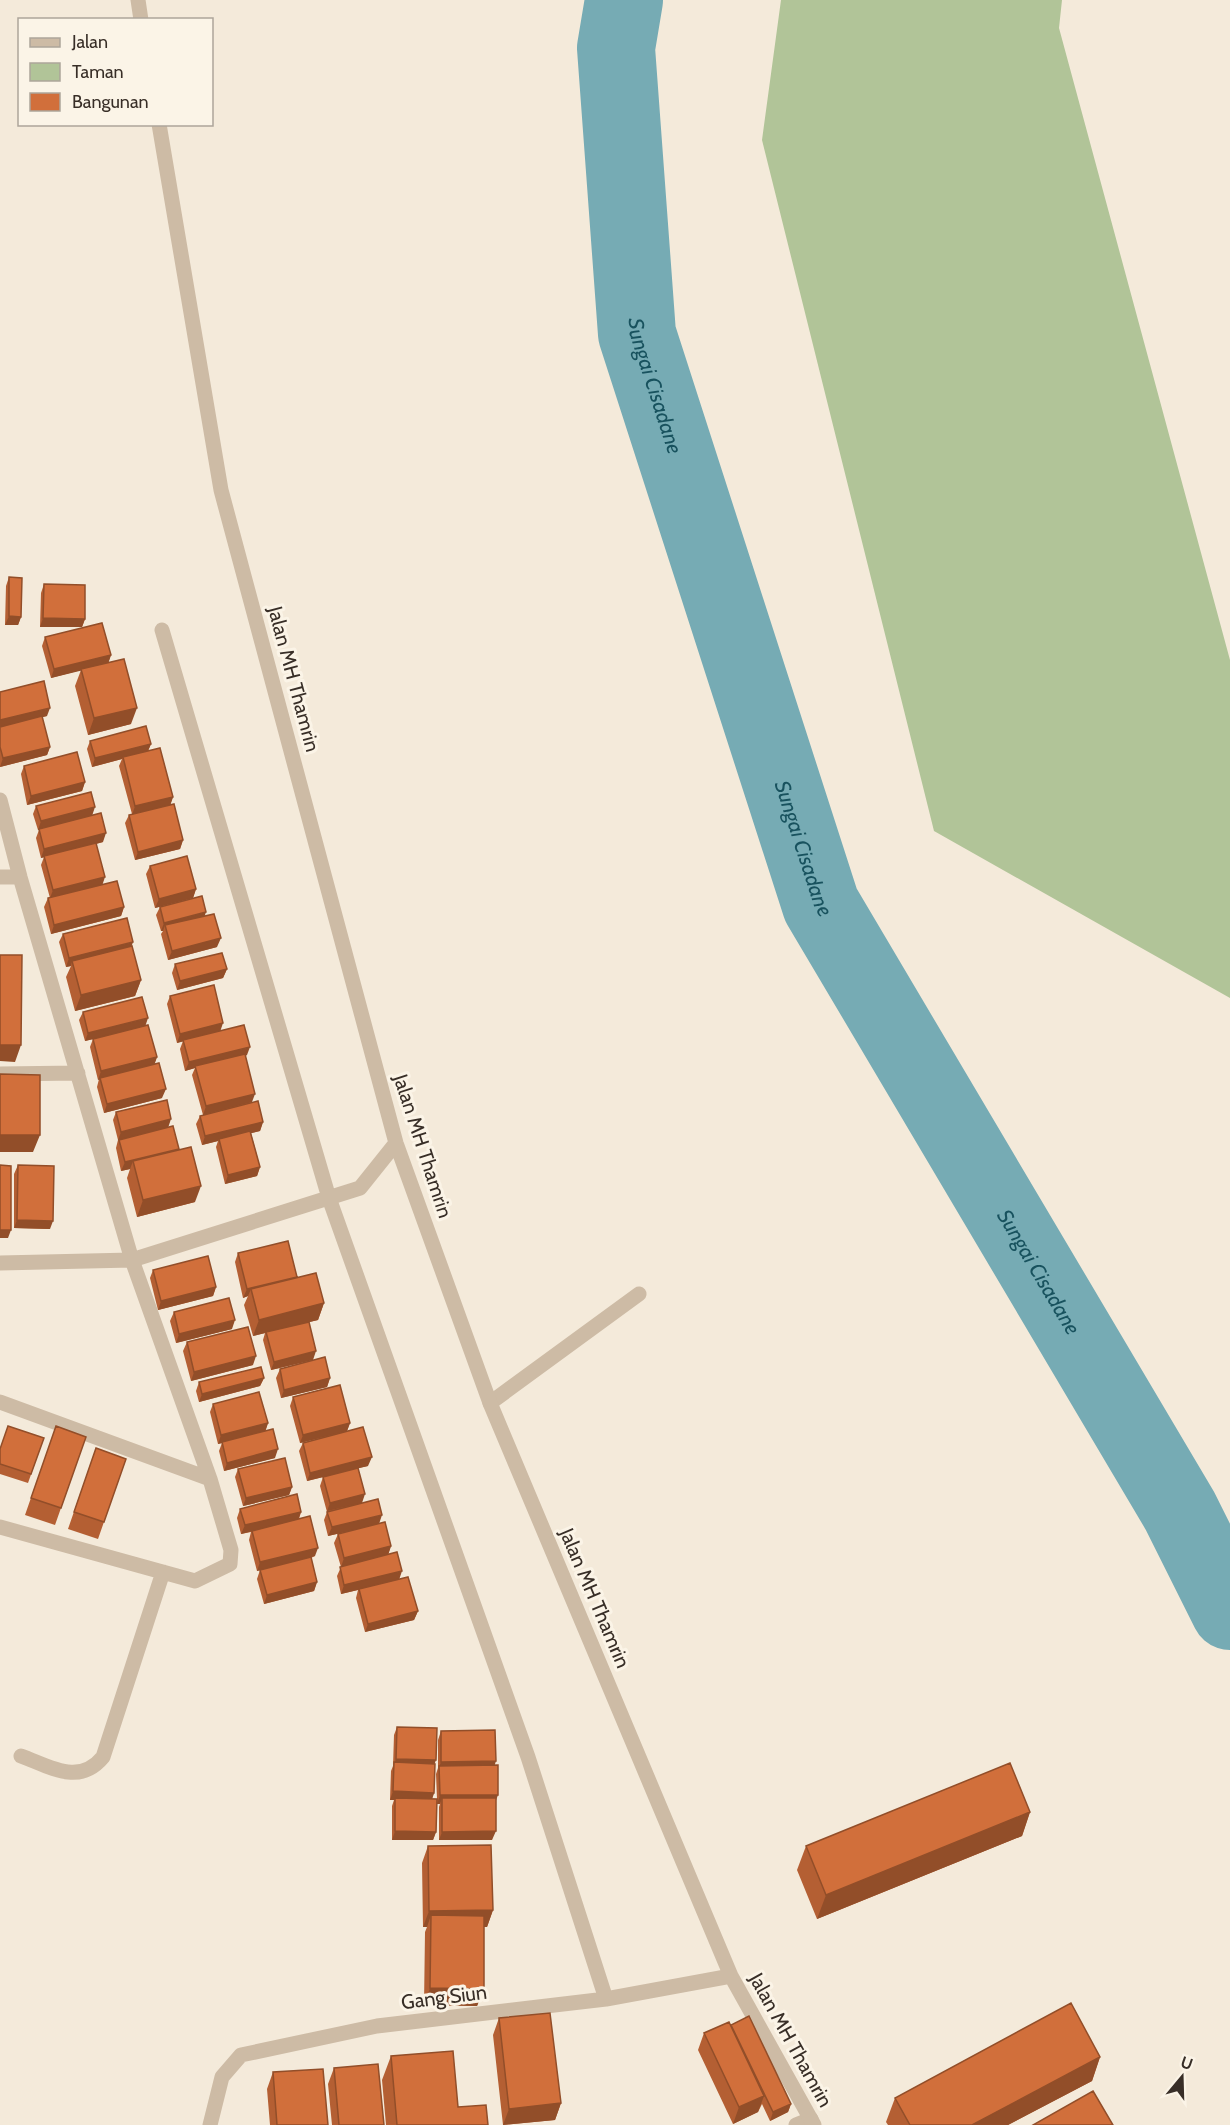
<svg xmlns="http://www.w3.org/2000/svg" width="1230" height="2125" font-family="Cabin,sans-serif">
  <style>
    .green { fill: #b1c498 }
    .lines { fill: none; stroke-linecap: round; stroke-linejoin: round }
    .river { stroke: #76abb4; stroke-width: 78 }
    .service { stroke: #cdbba5; stroke-width: 15 }
    .minor { stroke: #cdbba5; stroke-width: 15 }
    .wall { fill: #b45f33 }
    .shaded-wall { fill: #924e29 }
    .building { fill: #d16f3b; stroke: #924e29; stroke-width: 1.5 }
    .labels { text-anchor: middle; stroke-width: 6; stroke-linejoin: round; paint-order: stroke }
    .street-label { font-size: 20px; fill: #382e27; stroke: #fbf4e7 }
    .water-label { font-size: 21px; font-style: italic; fill: #18525e; stroke: #fbf4e7 }
  </style>
  <rect width="100%" height="100%" fill="#f4eada"/>
  <!-- green -->
  <path class="green" d="M781 0H1062L1059 28 1230 660V998L934 831 762 140Z"/>
  <g class="lines">
    <!-- river -->
    <path class="river" id="s1" d="M624 0 616 48 637 334 821 905 1180 1511 1230 1611"/>
    <!-- service -->
    <path class="service" d="M490 1403 639 1294
      M796 2125 811 2119"/>
    <!-- minor -->
    <path class="minor" d="M138 0 141 20
      M159 124 221 490 396 1143 490 1403 731 1976 814 2125
      M162 630 329 1198 528 1757 606 1999
      M0 800 20 877 132 1260 210 1479 231 1550 230 1564 195 1581 0 1527
      M0 877H20
      M0 1074 78 1073
      M0 1263 132 1260 360 1188 396 1143
      M0 1402 210 1479
      M21 1756C51 1767 79 1786 103 1757L163 1572
      M210 2125 222 2077 241 2055 377 2026 606 1999 731 1976"/>
  </g>
  <!-- wall -->
  <path class="wall" d="M9 577 21 617 18 625H5L6 586Z
    M44 584 85 619 82 627H40L41 593Z
    M45 637 111 655 108 663 131 724 88 735 75 686 81 670 51 678 42 646Z
    M0 692 47 716 42 717 50 747 47 755 0 767Z
    M90 741 151 744 148 751 173 797 170 805 183 840 180 849 135 860 125 823 129 815 132 814 119 766 122 759 92 767 87 749Z
    M24 766 85 782 82 791 27 805 21 774Z
    M36 806 92 816 103 842 96 844 102 885 124 907 121 916 51 934 44 907 48 898H50L41 865 44 857 41 858 36 838 39 830H38L33 814Z
    M150 866 196 889 193 898 155 908 146 874Z
    M160 907 217 947 168 960 161 934 163 931H161L156 915Z
    M63 934 132 946 141 980 135 996 75 1011 66 977 71 966 66 967 59 942Z
    M175 964 227 969 223 978 177 990 172 973Z
    M170 996 220 1031 247 1055 245 1056 252 1102 263 1122 260 1131 251 1133 260 1167 257 1176 225 1184 216 1147 218 1141 202 1145 196 1124 200 1116 203 1115 192 1075 195 1068 185 1071 180 1049 183 1041 177 1043 167 1004Z
    M83 1012 145 1026 157 1057 154 1064 162 1098 104 1113 97 1087 99 1079 98 1080 90 1047 93 1039 85 1041 79 1020Z
    M116 1112 168 1127 179 1150 195 1202 137 1217 127 1178 130 1169 121 1171 116 1148 118 1140 113 1120Z
    M18 1165 50 1229 14 1228V1174Z
    M238 1253 297 1277 324 1303 318 1320 309 1322 313 1360 271 1370 263 1340 265 1333 253 1336 244 1305 248 1296 243 1298 235 1262Z
    M153 1270 216 1287 213 1296 158 1310 150 1278Z
    M174 1312 232 1329 176 1343 170 1321Z
    M187 1342 253 1365 191 1381 183 1351Z
    M280 1369 330 1378 327 1387 281 1398 276 1378Z
    M264 1378 260 1386 199 1402 196 1391 199 1382Z
    M293 1397 350 1423 347 1431 368 1466 358 1468 362 1503 379 1524 391 1546 388 1555 399 1579 418 1611 414 1620 365 1632 356 1598 358 1590 341 1594 337 1576 341 1567 334 1543 338 1534 367 1527 328 1536 324 1520 327 1512 320 1486 323 1477 307 1481 299 1451 303 1443 330 1436 300 1443 290 1406Z
    M213 1404 268 1423 265 1432 275 1458 224 1471 219 1451 222 1443 218 1444 210 1412Z
    M56 1426 86 1437 55 1525 25 1515Z
    M44 1438 28 1483 0 1474V1449Z
    M96 1448 126 1459 98 1539 68 1529Z
    M238 1469 292 1487 289 1495 243 1506 235 1477Z
    M240 1509 301 1512 299 1519 315 1556 311 1558 317 1582 314 1591 264 1604 257 1579 260 1570 257 1571 249 1540 251 1532 241 1534 237 1518Z
    M397 1727 435 1764 434 1793 432 1799H437L436 1774 438 1768V1740L441 1731 495 1765 496 1802 492 1840H439V1807L440 1804H437L436 1832 433 1840H392V1806L394 1800H390L391 1771 393 1766 394 1735Z
    M1030 1812 1022 1836 817 1919 797 1870 806 1846Z
    M428 1846 493 1910 487 1927H484V1989L477 2006 424 2005 425 1932 427 1927H423L422 1863Z
    M499 2018 561 2103 555 2120 503 2125 493 2035Z
    M731 2025 791 2104 788 2112 770 2121 762 2104 758 2112 733 2124 698 2050 704 2033Z
    M391 2056 458 2107 488 2125H386L382 2080Z
    M1100 2057 1092 2081 1008 2125H888L886 2122 895 2098Z
    M334 2068 384 2125H332L328 2084Z
    M273 2072 328 2125H270L267 2089Z"/>
  <!-- shaded-wall -->
  <path class="shaded-wall" d="M9 616 21 617 18 625H5Z
    M43 618 85 619 82 627H40Z
    M111 655 108 664 51 678 54 669Z
    M50 708 47 716 0 728V720Z
    M137 708 131 724 88 735 94 718Z
    M151 744 147 753 123 757 122 759 92 767 95 758Z
    M50 747 47 755 0 767 3 758Z
    M85 782 82 791 27 805 31 796Z
    M173 797 170 806 132 815 135 806Z
    M95 807 92 816 38 830 41 821Z
    M106 833 103 842 41 858 44 849Z
    M183 840 180 849 135 860 138 852Z
    M105 877 102 886 50 898 53 890Z
    M196 889 193 898 155 908 159 899Z
    M124 907 121 916 51 934 54 925Z
    M206 912 203 921 165 925 163 931H161L164 923Z
    M221 938 217 947 168 960 172 951Z
    M133 942 130 951 72 961 71 966 66 967 69 958Z
    M227 969 223 978 177 990 180 981Z
    M141 980 135 996 75 1011 81 995Z
    M148 1018 145 1027 85 1041 88 1033Z
    M223 1023 220 1032 177 1043 180 1034Z
    M0 1045H21L15 1062 0 1061Z
    M250 1047 247 1055 196 1068 195 1066V1068L185 1071 189 1062Z
    M157 1057 154 1066 98 1080 101 1071Z
    M166 1089 162 1098 104 1113 107 1104Z
    M255 1094 252 1102 203 1115 206 1106Z
    M171 1119 168 1128 118 1140 121 1132Z
    M263 1122 260 1131 219 1141V1139L218 1141 202 1145 205 1136Z
    M0 1135H40L33 1152H0Z
    M179 1149 176 1157 133 1161 130 1169 121 1171 125 1162Z
    M260 1167 257 1176 225 1184 228 1175Z
    M201 1186 195 1202 137 1217 143 1200Z
    M17 1220 53 1221 50 1229 14 1228Z
    M0 1230H11L8 1238H0Z
    M297 1277 251 1289 248 1296 243 1298 247 1289Z
    M216 1287 213 1296 158 1310 161 1301Z
    M324 1303 318 1320 253 1336 259 1320Z
    M235 1320 232 1329 176 1343 179 1334Z
    M316 1351 313 1360 271 1370 274 1362Z
    M256 1356 253 1365 191 1381 194 1372Z
    M264 1378 260 1386 199 1402 202 1394Z
    M330 1378 327 1387 281 1398 284 1390Z
    M268 1423 265 1432 218 1444 221 1435Z
    M350 1423 347 1431 300 1443 303 1435Z
    M278 1449 275 1458 224 1471 227 1463Z
    M372 1457 368 1466 307 1481 310 1473Z
    M292 1487 289 1495 243 1506 246 1498Z
    M365 1494 362 1503 327 1511 330 1503Z
    M301 1512 298 1520 241 1534 245 1525Z
    M382 1515 379 1524 328 1536 332 1527Z
    M391 1546 388 1555 341 1567 344 1558Z
    M318 1548 315 1556 257 1571 260 1562Z
    M402 1571 399 1580 341 1594 344 1585Z
    M317 1582 314 1591 264 1604 267 1595Z
    M418 1611 414 1620 365 1632 368 1624Z
    M396 1759 436 1760 433 1768 394 1764Z
    M496 1761 493 1770 439 1767 441 1762Z
    M393 1791 434 1793 431 1802 395 1798 394 1800H390Z
    M440 1795H498L495 1803 442 1798 440 1804H437Z
    M1030 1812 1022 1836 817 1919 826 1895Z
    M395 1831 436 1832 433 1840H392Z
    M496 1831 492 1840H439L442 1832Z
    M493 1910 487 1927H431V1915L427 1927H423L429 1911Z
    M430 1988 484 1989 477 2006 424 2005Z
    M1100 2057 1092 2081 1008 2125H972Z
    M764 2096 758 2112 733 2124 739 2107Z
    M561 2103 555 2120 503 2125 509 2109Z
    M791 2104 788 2112 770 2121 773 2112Z"/>
  <!-- building -->
  <path class="building" d="M9 577 22 578 21 617 9 616Z
    M44 584 85 585V619L43 618Z
    M102 623 111 655 54 669 45 637Z
    M124 659 137 708 94 718 81 669Z
    M44 681 50 708 0 720V692Z
    M42 716 50 747 3 758 0 747V727Z
    M146 726 151 744 95 758 90 741Z
    M160 748 173 797 135 806 123 757Z
    M77 752 85 782 31 796 24 766Z
    M91 792 95 807 41 821 36 806Z
    M174 804 183 840 138 852 129 815Z
    M101 813 106 833 44 849 39 829Z
    M96 843 105 877 53 890 44 856Z
    M187 856 196 889 159 899 150 866Z
    M117 881 124 907 54 925 48 898Z
    M202 896 206 912 164 923 160 907Z
    M214 914 221 938 172 951 165 925Z
    M127 918 133 942 69 958 63 934Z
    M132 946 141 980 81 995 72 961Z
    M222 953 227 969 180 981 175 964Z
    M0 955H22L21 1045H0Z
    M214 985 223 1023 180 1034 170 996Z
    M142 997 148 1018 88 1033 83 1012Z
    M148 1025 157 1057 101 1071 93 1039Z
    M244 1025 250 1047 189 1062 183 1040Z
    M245 1054 255 1094 206 1106 195 1066Z
    M159 1063 166 1089 107 1104 100 1078Z
    M0 1074 40 1075V1135H0Z
    M167 1100 171 1119 121 1132 116 1112Z
    M258 1101 263 1122 205 1136 200 1116Z
    M173 1126 179 1149 125 1162 119 1140Z
    M250 1131 260 1167 228 1175 219 1139Z
    M191 1147 201 1186 143 1200 133 1161Z
    M0 1165 11 1166V1230H0Z
    M18 1165 54 1166 53 1221 17 1220Z
    M288 1241 297 1277 247 1289 238 1253Z
    M208 1256 216 1287 161 1301 153 1270Z
    M316 1273 324 1303 259 1320 251 1289Z
    M229 1298 235 1320 179 1334 174 1312Z
    M309 1322 316 1351 274 1362 266 1332Z
    M248 1327 256 1356 194 1372 187 1342Z
    M325 1357 330 1378 284 1390 280 1369Z
    M261 1367 264 1378 202 1394 199 1382Z
    M340 1385 350 1423 303 1435 293 1397Z
    M259 1392 268 1423 221 1435 213 1404Z
    M8 1426 44 1438 31 1474 0 1464V1449Z
    M56 1426 86 1437 61 1508 31 1498Z
    M363 1427 372 1457 310 1473 303 1443Z
    M273 1429 278 1449 227 1463 222 1442Z
    M96 1448 126 1459 104 1522 74 1512Z
    M285 1458 292 1487 246 1498 238 1469Z
    M358 1468 365 1494 330 1503 323 1477Z
    M297 1494 301 1512 245 1525 240 1509Z
    M378 1499 382 1515 332 1527 327 1512Z
    M310 1516 318 1548 260 1562 252 1531Z
    M385 1522 391 1546 344 1558 338 1534Z
    M397 1552 402 1571 344 1585 340 1567Z
    M311 1557 317 1582 267 1595 260 1570Z
    M408 1577 418 1611 368 1624 359 1589Z
    M397 1727 437 1728 436 1760 396 1759Z
    M495 1730 496 1761 441 1762V1731Z
    M394 1762 435 1764 434 1793 393 1791Z
    M1010 1763 1030 1812 826 1895 806 1846Z
    M498 1765V1795H440L439 1766Z
    M395 1798 437 1799 436 1832 395 1831Z
    M442 1798H496V1831L442 1832Z
    M491 1845 493 1910 429 1911 428 1846Z
    M431 1915 484 1916V1989L430 1988Z
    M1071 2003 1100 2057 972 2125H910L895 2098Z
    M550 2013 561 2103 509 2109 499 2018Z
    M749 2016 791 2104 773 2112 731 2025Z
    M729 2022 764 2096 739 2107 704 2033Z
    M453 2051 458 2107 486 2105 488 2125H397L391 2056Z
    M378 2064 384 2125H339L334 2068Z
    M323 2069 328 2125H277L273 2072Z
    M1093 2091 1113 2125H1033Z"/>
  <g class="labels">
    <!-- street labels -->
    <g class="street-label">
      <text transform="translate(294 679) rotate(75)" y="7">Jalan MH Thamrin</text>
      <text transform="translate(423 1146) rotate(72)" y="7">Jalan MH Thamrin</text>
      <text transform="translate(595 1598) rotate(67)" y="7">Jalan MH Thamrin</text>
      <text transform="translate(444 1997) rotate(-7)" y="7">Gang Siun</text>
      <text transform="translate(791 2040) rotate(61)" y="7">Jalan MH Thamrin</text>
    </g>
    <!-- water labels -->
    <g class="water-label">
      <text dy="7" stroke="none"><textPath href="#s1" startOffset="390">Sungai Cisadane</textPath></text>
      <text dy="7" stroke="none"><textPath href="#s1" startOffset="876">Sungai Cisadane</textPath></text>
      <text dy="7" stroke="none"><textPath href="#s1" startOffset="1362">Sungai Cisadane</textPath></text>
    </g>
  </g>
  <!-- legend -->
  <rect x="18" y="18" width="195" height="108" fill="#fbf4e7" stroke="#ada59a" stroke-width="1.5"/>
  <rect x="30" y="38" width="30" height="9" fill="#cdbba5" stroke="#ada59a" stroke-width="1.5"/>
  <text x="72" y="48" font-size="18" fill="#382e27">Jalan</text>
  <rect x="30" y="63" width="30" height="18" fill="#b1c498" stroke="#ada59a" stroke-width="1.5"/>
  <text x="72" y="78" font-size="18" fill="#382e27">Taman</text>
  <rect x="30" y="93" width="30" height="18" fill="#d16f3b" stroke="#ada59a" stroke-width="1.5"/>
  <text x="72" y="108" font-size="18" fill="#382e27">Bangunan</text>
  <!-- north arrow -->
  <g transform="translate(1182 2077) rotate(19)" stroke="#fbf4e7" stroke-width="4.5" paint-order="stroke">
  <path d="M0-4.5L10 22L0 15L-10 22Z" fill="#382e27"/>
  <text y="-9" font-size="16" font-weight="bold" text-anchor="middle" fill="#382e27">U</text>
  </g>
</svg>
